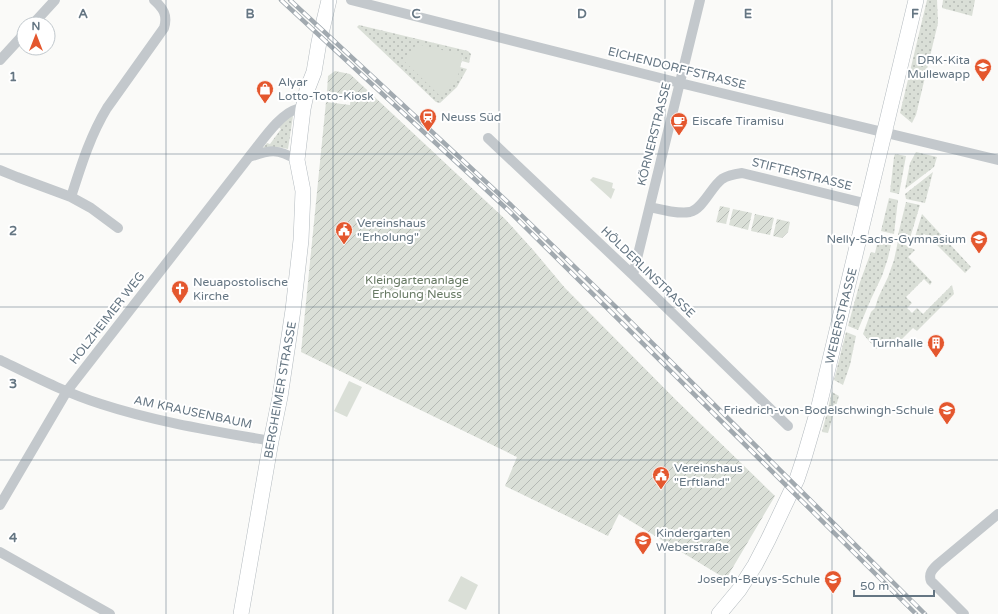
<svg xmlns="http://www.w3.org/2000/svg" width="998" height="614" font-family="'Varela Round',sans-serif">
  <style>
    .grass { fill: url(#grass-dots) }
    .park { fill: #dadfd7 }
    .garden { fill: url(#garden-furrows) }
    .lines { fill: none; stroke-linecap: round; stroke-linejoin: round }
    .secondary-casing { stroke: #b3babf; stroke-width: 16 }
    .street { stroke: #c3c8cc; stroke-width: 10 }
    .secondary { stroke: #fff; stroke-width: 15 }
    .rail-casing { stroke: #a2aab0; stroke-width: 4.5 }
    .rail { stroke: #fff; stroke-width: 3; stroke-dasharray: 9; stroke-linecap: butt }
    .grid { fill: none; stroke: #657683; stroke-width: 1; stroke-opacity: 0.55 }
    .labels { text-anchor: middle; stroke-width: 4; stroke-linejoin: round; paint-order: stroke }
    .poi-label { font-size: 12px; fill: #657683; stroke: #fff; text-anchor: start }
    .street-label { font-size: 12px; fill: #657683; stroke: #fff }
    .park-label { font-size: 12px; fill: #687a64; stroke: #fff }
    .grid-label { font-size: 13px; text-anchor: middle; font-weight: bold; fill: #657683; stroke: #fff; stroke-width: 4; stroke-linejoin: round; paint-order: stroke }
  </style>
  <defs>
    <pattern id="grass-dots" width="8" height="8" patternUnits="userSpaceOnUse"><rect width="8" height="8" fill="#dadfd7"/><path d="M2 2h.1M6 6h.1" fill="none" stroke="#b4b9b4" stroke-width="1.8" stroke-linecap="round"/></pattern>
    <pattern id="garden-furrows" width="10" height="10" patternUnits="userSpaceOnUse"><rect width="10" height="10" fill="#dadfd7"/><path d="M-1 1l2-2M0 10L10 0M9 11l2-2" fill="none" stroke="#b4b9b4"/></pattern>
  </defs>
  <rect width="100%" height="100%" fill="#fafaf8"/>
  <!-- grass -->
  <path class="grass" d="M927 0H937L938 23 916 115 912 123 900 113Z
    M943 0H975L972 16 942 8Z
    M359 25 468 51 471 54 469 63 462 61 463 55 458 76 460 67 467 69 457 87 440 103 436 102 357 27Z
    M293 116 288 149C278 147 272 146 262 149L267 143 270 144 281 129 278 127 286 119Z
    M916 152 937 157 934 167 905 189 910 163Z
    M895 154 906 156 899 194 890 192 894 157Z
    M933 172 925 203 906 199 905 194Z
    M889 198 898 200 894 234 881 231Z
    M906 202 920 205 910 238 898 235Z
    M922 214 971 267 965 273 929 237 924 234 918 240H914Z
    M879 236 892 240 888 258 882 276 871 299 858 330 848 326 860 282 871 252 875 253Z
    M898 241 915 250 908 257 932 282 930 285 924 279 906 297 912 303 907 308 912 313 917 308 923 314 952 285 954 294 917 331 913 328 894 347 886 340 876 349 863 334 871 312 875 308 878 298 888 277 894 260Z
    M846 332 856 336 850 365 843 385 834 380Z
    M832 392 839 396 828 433 822 432Z"/>
  <!-- park -->
  <path class="park" d="M417 44 463 55 458 76 440 96 403 60Z
    M593 177 613 183 612 188 615 189 611 199 590 180Z
    M349 381 362 387 347 417 334 411Z
    M461 576 478 585 466 610 448 601Z"/>
  <!-- garden -->
  <path class="garden" d="M335 71 350 74 505 219 534 251 565 288 676 400 775 496 726 579 619 514 608 536 505 486 517 457 301 352 326 102 350 105 351 95 327 92 328 76Z
    M720 206 730 208 726 224 716 222Z
    M733 209 752 213 748 230 729 225Z
    M755 214 774 218 770 235 751 231Z
    M777 219 790 222 788 232 782 238 773 236Z"/>
  <g class="lines">
    <!-- secondary casing -->
    <g class="secondary-casing">
      <path id="secondary" d="M241 614 271 441 280 397 293 310 301 240 303 191 297 160 303 109 307 90 314 72 319 42 329 0
        M719 614 739 590 755 565 768 540 797 479 804 458 818 410 916 0"/>
    </g>
    <!-- street -->
    <path class="street" d="M351 0 680 83 998 160
      M33 24 55 0
      M0 60 24 34
      M488 138 633 275 788 426
      M249 157C270 150 277 148 297 160
      M0 170 17 177 71 197 91 208 118 228
      M71 197C81 166 90 136 107 108L164 28C168 15 163 8 154 0
      M650 207C663 210 677 214 690 212 703 209 711 187 722 179 728 175 735 174 742 173L868 204
      M633 275 700 0
      M0 360C33 376 66 393 101 404 156 422 214 431 271 441
      M0 505 67 391 249 157C260 144 280 113 297 109 297 109 303 109 303 109
      M0 552 110 614
      M964 614 931 581C928 573 933 569 938 564L998 514"/>
    <!-- secondary -->
    <use href="#secondary" class="secondary"/>
    <!-- rail casing -->
    <g class="rail-casing">
      <path id="rail" d="M281 0 508 210 916 614
        M290 0 511 205 617 308 925 614"/>
    </g>
    <!-- rail -->
    <use href="#rail" class="rail"/>
  </g>
  <!-- grid -->
  <path class="grid" d="M166 0V614M333 0V614M499 0V614M665 0V614M832 0V614M0 154H998M0 307H998M0 460H998"/>
  <!-- icons -->
  <defs>
    <g id="school-pin" transform="scale(0.9)"><path d="M0 17L-7.5 6A9.5 9.5 0 1 1 7.5 6Z" fill="#e4572e" stroke="#fff"/><path d="M0-5L7-2L0 1L-7-2ZM-4 1L0 2.5L4 1V4Q0 6-4 4Z" fill="#fff"/></g>
    <g id="shop-pin" transform="scale(0.9)"><path d="M0 17L-7.5 6A9.5 9.5 0 1 1 7.5 6Z" fill="#e4572e" stroke="#fff"/><path d="M-5-2.5h2.3a2.7 3.5 0 0 1 5.4 0H5L5.5 6h-11ZM-1.5-2.5h3a1.5 2.3 0 0 0-3 0Z" fill="#fff"/></g>
    <g id="station-pin" transform="scale(0.9)"><path d="M0 17L-7.5 6A9.5 9.5 0 1 1 7.5 6Z" fill="#e4572e" stroke="#fff"/><path d="M-3-6H3Q5-6 5-4V2Q5 4 3 4L4.5 6H3L1.5 4h-3L-3 6H-4.5L-3 4Q-5 4-5 2V-4Q-5-6-3-6ZM-3.5-4v3h7v-3ZM-3.5 1v1.5H-2V1ZM2 1v1.5H3.5V1Z" fill="#fff"/></g>
    <g id="cafe-pin" transform="scale(0.9)"><path d="M0 17L-7.5 6A9.5 9.5 0 1 1 7.5 6Z" fill="#e4572e" stroke="#fff"/><path d="M-5.5-4.5H6V0H3Q3 3.5 0 3.5H-2.5Q-5.5 3.5-5.5 0ZM3-3.2v2h1.7v-2ZM-6 4.5H4V6H-6Z" fill="#fff"/></g>
    <g id="civic-pin" transform="scale(0.9)"><path d="M0 17L-7.5 6A9.5 9.5 0 1 1 7.5 6Z" fill="#e4572e" stroke="#fff"/><path d="M-.6-6.5H3V-4.5H.6V-3L4-1V1h2V6H-6V1h2V-1L-.6-3ZM-1.2 2.5V6h2.4V2.5Z" fill="#fff"/></g>
    <g id="church-pin" transform="scale(0.9)"><path d="M0 17L-7.5 6A9.5 9.5 0 1 1 7.5 6Z" fill="#e4572e" stroke="#fff"/><path d="M-1.2-6h2.4v3.5h3.3v2.4h-3.3V6h-2.4V-.1h-3.3v-2.4h3.3Z" fill="#fff"/></g>
    <g id="building-pin" transform="scale(0.9)"><path d="M0 17L-7.5 6A9.5 9.5 0 1 1 7.5 6Z" fill="#e4572e" stroke="#fff"/><path d="M-4-6H4V6H1V3H-1V6H-4ZM-2.5-4.3h1.7v1.8h-1.7ZM.8-4.3h1.7v1.8H.8ZM-2.5-1h1.7V.8h-1.7ZM.8-1h1.7V.8H.8Z" fill="#fff"/></g>
  </defs>
  <g fill-rule="evenodd">
    <use href="#school-pin" x="983" y="67"/>
    <use href="#shop-pin" x="265" y="89"/>
    <use href="#station-pin" x="428" y="117"/>
    <use href="#cafe-pin" x="679" y="121"/>
    <use href="#civic-pin" x="344" y="230"/>
    <use href="#school-pin" x="979" y="239"/>
    <use href="#church-pin" x="180" y="289"/>
    <use href="#building-pin" x="936" y="343"/>
    <use href="#school-pin" x="947" y="410"/>
    <use href="#civic-pin" x="661" y="475"/>
    <use href="#school-pin" x="643" y="540"/>
    <use href="#school-pin" x="833" y="579"/>
  </g>
  <g class="labels">
    <!-- poi labels -->
    <g class="poi-label">
      <text x="970" y="64" text-anchor="end">DRK-Kita<tspan x="970" dy="14">Mullewapp</tspan></text>
      <text x="278" y="86">Alyar<tspan x="278" dy="14">Lotto-Toto-Kiosk</tspan></text>
      <text x="441" y="121">Neuss Süd</text>
      <text x="692" y="125">Eiscafe Tiramisu</text>
      <text x="357" y="227">Vereinshaus<tspan x="357" dy="14">"Erholung"</tspan></text>
      <text x="966" y="243" text-anchor="end">Nelly-Sachs-Gymnasium</text>
      <text x="193" y="286">Neuapostolische<tspan x="193" dy="14">Kirche</tspan></text>
      <text x="923" y="347" text-anchor="end">Turnhalle</text>
      <text x="934" y="414" text-anchor="end">Friedrich-von-Bodelschwingh-Schule</text>
      <text x="674" y="472">Vereinshaus<tspan x="674" dy="14">"Erftland"</tspan></text>
      <text x="656" y="537">Kindergarten<tspan x="656" dy="14">Weberstraße</tspan></text>
      <text x="820" y="583" text-anchor="end">Joseph-Beuys-Schule</text>
    </g>
    <!-- street labels -->
    <g class="street-label">
      <text transform="translate(677 68) rotate(14)" y="4">EICHENDORFFSTRASSE</text>
      <text transform="translate(654 134) rotate(-76)" y="4">KÖRNERSTRASSE</text>
      <text transform="translate(802 174) rotate(14)" y="4">STIFTERSTRASSE</text>
      <text transform="translate(648 272) rotate(44)" y="4">HÖLDERLINSTRASSE</text>
      <text transform="translate(841 316) rotate(-76)" y="4">WEBERSTRASSE</text>
      <text transform="translate(107 318) rotate(-52)" y="4">HOLZHEIMER WEG</text>
      <text transform="translate(280 390) rotate(-80)" y="4">BERGHEIMER STRASSE</text>
      <text transform="translate(193 412) rotate(12)" y="4">AM KRAUSENBAUM</text>
    </g>
    <!-- park labels -->
    <g class="park-label">
      <text x="417" y="284">Kleingartenanlage<tspan x="417" dy="14">Erholung Neuss</tspan></text>
    </g>
  </g>
  <g class="grid-label">
    <text x="83" y="18">A</text>
    <text x="250" y="18">B</text>
    <text x="416" y="18">C</text>
    <text x="582" y="18">D</text>
    <text x="748" y="18">E</text>
    <text x="915" y="18">F</text>
    <text x="13" y="81">1</text>
    <text x="13" y="235">2</text>
    <text x="13" y="388">3</text>
    <text x="13" y="542">4</text>
  </g>
  <!-- north arrow -->
  <g transform="translate(36 36)"><circle r="19" fill="#ffffff" stroke="#c1c8cd"/>
  <path d="M0-3L7 15L0 10L-7 15Z" fill="#e4572e"/>
  <text y="-6" font-size="11" font-weight="bold" text-anchor="middle" fill="#657683">N</text>
  </g>
  <!-- scale -->
  <path d="M854 590v6h80v-6" fill="none" stroke="#657683" stroke-width="2"/>
  <text x="860" y="590" font-size="12" fill="#657683" stroke="#ffffff" stroke-width="3" paint-order="stroke">50 m</text>
</svg>
